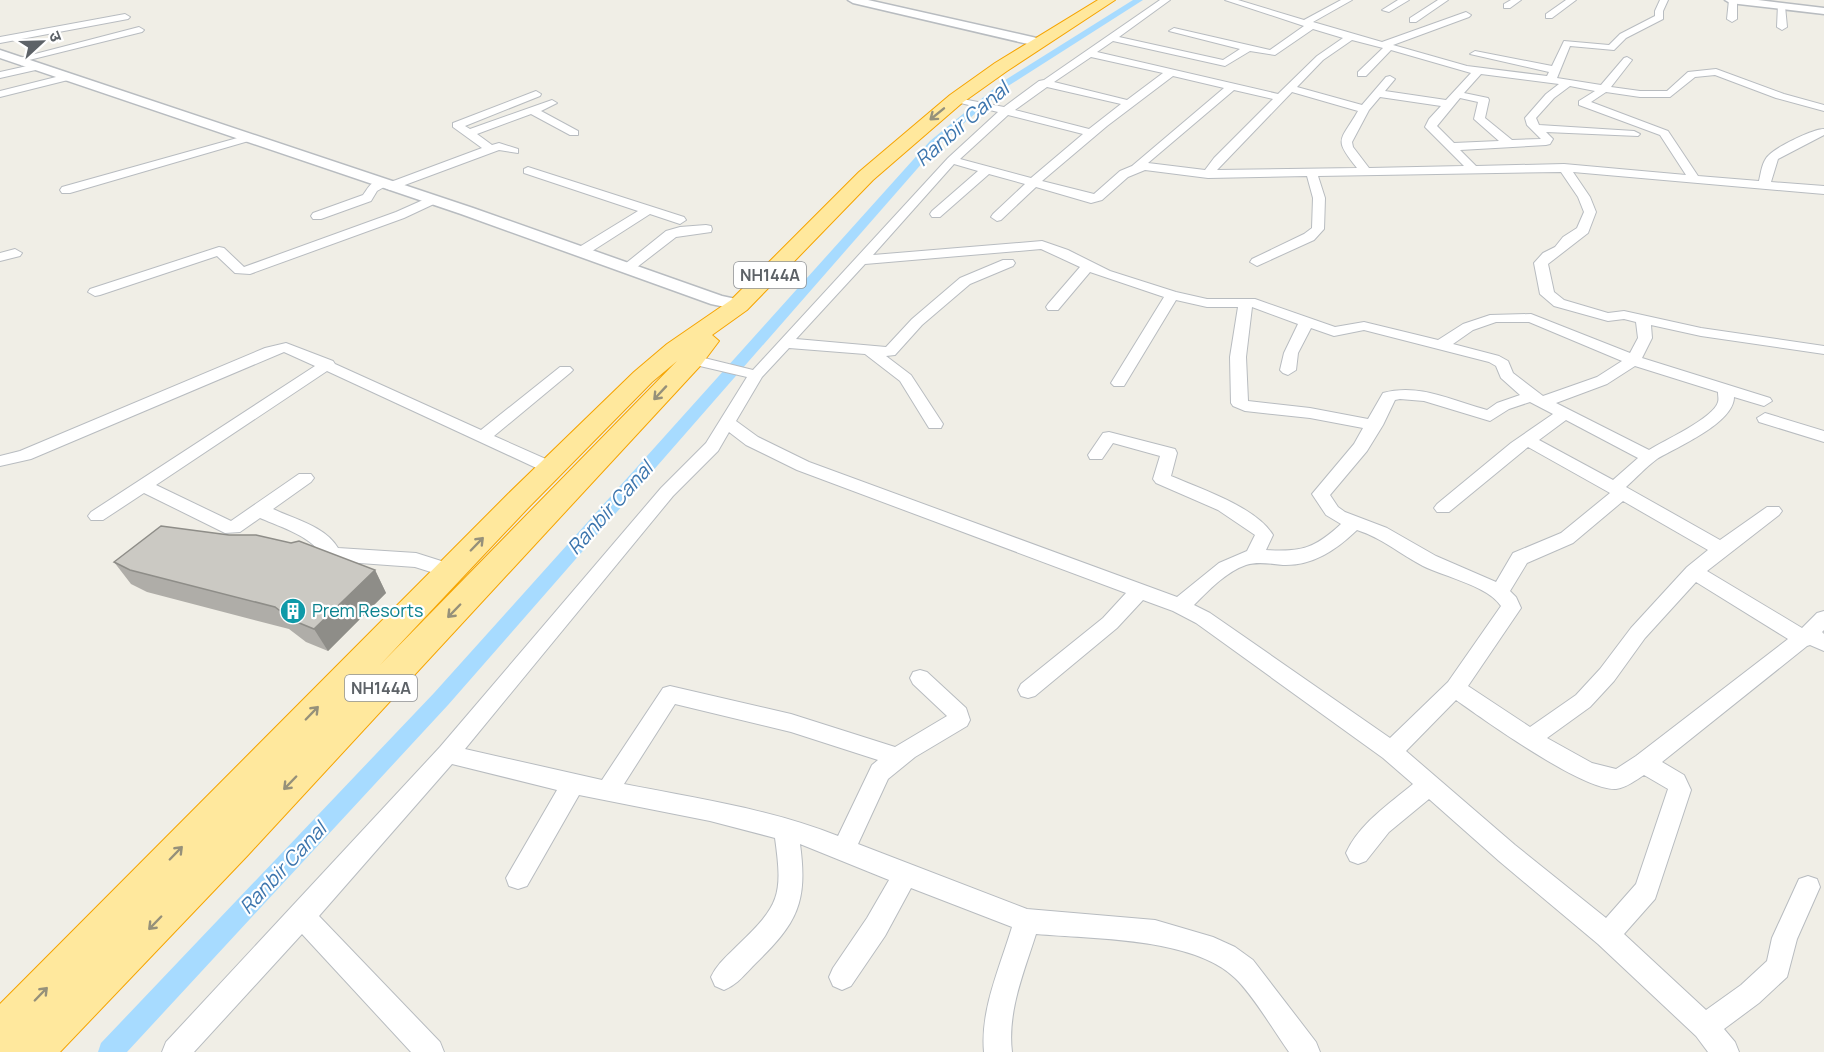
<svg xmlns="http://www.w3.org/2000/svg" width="1824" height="1052" font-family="Manrope,'Noto Sans Devanagari',sans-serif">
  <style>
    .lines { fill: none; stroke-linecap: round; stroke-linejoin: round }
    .canal { fill: #a7dbff; fill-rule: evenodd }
    .minor-casing { stroke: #b8bcc0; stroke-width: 2 }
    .tertiary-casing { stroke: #b8bcc0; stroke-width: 3 }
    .trunk-casing { stroke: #f6a400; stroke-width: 2 }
    .minor { fill: #fff; fill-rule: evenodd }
    .tertiary { fill: #fff; fill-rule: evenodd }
    .trunk { fill: #ffe89d; fill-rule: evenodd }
    .wall { fill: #afada8 }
    .shaded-wall { fill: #8e8d88 }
    .building { fill: #cbc9c3; stroke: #8e8d88; stroke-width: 1.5 }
    .oneway { stroke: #96917a }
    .labels { text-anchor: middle; stroke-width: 4.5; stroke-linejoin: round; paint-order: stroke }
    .shield { fill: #fff; stroke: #8e9195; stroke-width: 1.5 }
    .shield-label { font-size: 16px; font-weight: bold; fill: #5d6267 }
    .culture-label { font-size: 18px; fill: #0d838f; stroke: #fff; text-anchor: start }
    .water-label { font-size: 20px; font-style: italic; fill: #3c75ad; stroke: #fff }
  </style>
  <rect width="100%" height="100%" fill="#f0eee6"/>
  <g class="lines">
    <!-- canal -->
    <path class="canal" d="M1133 0H1143L1008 86 938 145 448 705 127 1052H98L101 1043 434 693 930 141 1002 82Z"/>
    <!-- minor casing -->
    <g class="minor-casing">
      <path id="minor" d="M1160 0H1170L1119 37 1223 60 1240 49 1169 31 1174 28 1270 50 1304 26 1225 0H1238L1304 20 1341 0H1352L1313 22 1382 42 1466 12 1471 15 1469 17 1393 45 1467 66 1547 76 1549 72 1470 54 1475 51 1552 66 1564 41 1609 45 1620 34 1655 16V11L1660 0H1668L1663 11V19L1626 38 1614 50 1570 46 1557 78 1601 85 1624 58 1627 57 1632 60 1611 87 1640 91H1667L1688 72 1716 69 1784 94 1824 105V111L1776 98 1715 75 1695 77 1670 97H1640L1606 92 1591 102 1668 131 1698 176 1759 181C1761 173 1762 161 1769 155 1778 146 1813 129 1824 129V135L1778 159 1771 182 1824 186V194L1573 172 1590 197 1596 212 1588 233 1548 264 1554 292 1564 300 1608 313 1624 311 1701 328 1824 346V354L1701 336 1651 325 1652 338 1642 358 1770 398 1772 401 1764 406 1734 397C1734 423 1677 447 1657 459 1646 467 1636 478 1626 487L1720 540 1767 507H1779L1782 511 1779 515 1707 571 1802 628 1817 613 1824 611V630L1822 632 1824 634V651L1810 645 1807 646 1662 762 1684 775 1691 790 1655 899 1624 934 1706 1010 1741 985 1767 961 1772 938 1799 879 1808 876 1817 879 1820 887 1797 939 1787 977 1759 1003 1724 1029 1735 1042 1739 1052H1708L1696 1036 1598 944 1499 861 1429 799 1389 832 1366 861 1358 864 1350 861 1346 853C1359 824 1389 804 1413 784L1383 758 1196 623 1173 611 1143 600 1117 628 1035 696 1028 698 1021 696 1018 690 1021 684 1103 618 1126 593 797 470 746 445 729 432 718 451 673 496 465 749 602 780 663 688 670 686 791 714 895 747 947 716 913 684 910 678 913 672 920 670 927 672 966 708 970 720 967 726 915 757 888 779 858 844 1027 909 1155 920 1213 937 1235 947 1253 960 1316 1042 1320 1052H1289C1274 1031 1253 995 1235 978 1193 937 1091 939 1036 934 1024 972 1007 1012 1012 1052H984C980 1010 1000 967 1012 927L911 888 885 936 851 986 842 990 833 986 829 977 833 968 867 918 889 880 800 844C808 903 797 923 756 963 746 973 737 985 724 990L715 986 711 977C717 964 728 955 738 945 780 905 783 895 775 838L710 821 579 795 527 886 518 889 509 886 506 878 557 790 452 764 319 916 440 1042 444 1052H411L302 934 194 1052H162L166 1042 440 747 661 488 706 443 747 377 687 363 684 360 687 357 692 355 753 370 948 158 998 112 952 101V97L1004 107 1039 81 1044 80ZM1313 29 1343 38 1317 56 1278 94 1097 52 1113 41 1225 66 1250 51 1275 55ZM1352 40 1383 48 1358 72V76H1366L1391 50 1471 73 1446 100 1385 91 1395 79 1390 76 1386 77 1362 105 1297 87 1323 60ZM1091 57 1163 73 1127 100 1054 82ZM1481 74 1559 84 1546 94 1525 118 1527 125 1541 139 1512 140 1485 118 1489 100 1488 98 1464 93ZM1173 76 1224 88 1132 166 1120 171 1094 194 1042 181 1107 126ZM1570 86 1595 91 1579 101V105L1660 135 1686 175 1564 164 1476 166 1460 150 1546 145 1550 144 1553 139 1546 132 1638 136 1640 134 1634 131 1539 125 1536 118 1554 98ZM1047 87 1121 104 1089 129 1015 110ZM1234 90 1273 99 1214 158 1205 170 1148 163ZM1292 92 1358 111C1340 142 1333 138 1357 168L1217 170ZM1380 97 1441 106 1429 119 1425 127 1464 166 1369 168 1353 147 1352 142 1369 110ZM1460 98 1478 102 1474 119 1499 141 1454 143 1437 126ZM1008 115 1083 134 1031 178 960 159ZM954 164 978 171 932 211 930 214 932 217H940L989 174 1025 184 993 214 991 217 997 221 1001 220 1036 187 1091 203 1102 200 1128 177 1145 170 1208 178 1307 176 1313 198 1312 228 1304 234 1252 259 1250 262 1257 266 1314 240 1324 229 1325 198 1318 176 1561 172 1578 197 1584 212 1577 228 1563 237 1555 247 1543 253 1534 263 1540 294 1554 306 1608 321 1624 319 1636 322 1638 338 1630 353 1531 314 1490 315 1463 324 1438 340 1364 322 1335 327 1255 299H1207L1176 292 1110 271 1068 250 1042 241 873 255ZM1041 249 1080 267 1048 304 1046 307 1048 310H1058L1090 272 1164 297 1111 383 1114 386H1124L1176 300 1207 307H1238L1230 357 1231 403 1233 406 1245 411 1310 418 1363 428 1354 444 1312 494 1326 515 1341 524C1314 549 1301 552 1266 550L1273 535C1256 507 1201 489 1171 476L1177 453 1175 449 1109 432 1103 433 1088 455 1090 459H1102L1113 443 1160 456 1153 479 1156 483 1218 510 1255 535 1247 551 1219 563 1177 597 809 462 758 437 736 421 762 377 789 348 865 354 900 381 929 428H941L943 424 911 375 886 356 895 355 922 325 970 284 1013 266 1015 263 1013 260H1003L960 278 912 319 886 347 796 339 865 264ZM1252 307 1298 324 1284 353 1280 370 1283 373 1288 375 1296 370 1298 353 1311 328 1334 336 1364 330 1489 362 1496 366 1501 378 1520 395 1497 403 1487 410C1452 401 1420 383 1383 393L1368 419 1310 408 1248 401 1246 357ZM1496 322H1529L1622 361 1597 377 1543 396 1513 373 1508 361 1499 356 1453 344 1473 330ZM1635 366 1718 392C1718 396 1719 399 1718 402 1714 418 1663 441 1649 450L1556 403 1607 384ZM1400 399 1424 401 1490 421 1509 409 1530 402 1553 414 1511 443 1437 504 1434 508 1437 512H1449L1528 447 1610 493 1561 533 1513 553 1496 582 1436 556 1387 528 1345 512 1338 507 1330 495 1367 451 1383 425 1395 400ZM1566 420 1638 458 1613 480 1539 440ZM1623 501 1708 550 1687 567 1631 628 1600 669 1576 695 1530 727 1468 686 1521 608 1516 597 1510 591 1527 563 1573 543ZM1357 530C1382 538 1400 554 1423 566 1445 577 1488 586 1501 606L1448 682 1390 738 1210 613 1194 605C1209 590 1226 572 1246 565 1258 561 1271 564 1283 565 1313 566 1336 550 1357 530ZM1696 582 1788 639 1636 756 1616 769 1592 763 1547 738 1590 707 1614 681 1645 638ZM1456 700C1486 721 1583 791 1616 789 1626 788 1636 780 1644 775L1668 789 1636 884 1606 918 1515 845 1406 751ZM675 704 791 732 878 760 872 765 838 836C771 809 695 798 624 784Z
        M1398 0H1409L1389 12 1382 10Z
        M1438 0H1448L1416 22H1410V18Z
        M1511 0H1521L1510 8H1504V4Z
        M1566 0H1576L1552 18H1546V14Z
        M1729 0H1737V19L1732 22 1727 19Z
        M1778 4 1785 6 1787 27 1782 30 1777 27Z
        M125 14 130 17 128 19 0 43V37Z
        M139 27 144 30 142 32 17 63 12 60Z
        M36 64 41 67 40 69 0 78V72Z
        M68 74 73 77 72 79 0 97V91Z
        M536 91 541 94 540 96 465 126 470 129 552 100 557 103 541 111 578 131V135H570L531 114 477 134 492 145 499 143 518 149V153L499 150 394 189 390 190 384 187 377 191 371 201 321 219H313L311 216 313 213 363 195C369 187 369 183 382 179L388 183 482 148 453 127V123Z
        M248 135 252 136V140L70 193H62L60 190 62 187Z
        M528 167 684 217 686 220 680 224 650 214 586 255H576L574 252 576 249 638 211 524 173V169Z
        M432 196 438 200 436 203 404 218 250 274 235 273 217 256 100 295 95 296 88 292 90 289 219 247 224 248 244 267 396 212Z
        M706 225 711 226 712 229 711 232 676 237 632 271 627 272 620 268 666 231 680 227Z
        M15 249 22 253 20 256 0 261V253Z
        M286 343 333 361 335 364 481 430 560 367H570L573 370 570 373 494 436 557 464 559 468 557 472H545L327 371 156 485 231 521 299 474H311L314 478 311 482 273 509C294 519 325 526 338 548L416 553 457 566 459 571 457 576 450 578 415 567 332 561 325 559C312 536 283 528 260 518L240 532 225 533 144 493 103 520H91L88 516 91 512 315 366 284 352 31 459 0 466V456L20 451 265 348Z
        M1765 413 1824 431V442L1759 422 1757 418Z"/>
    </g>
    <!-- tertiary casing -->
    <g class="tertiary-casing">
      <path id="tertiary" d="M848 0H868L1041 39 1047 43 1041 47 853 3Z
        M1725 0H1758L1824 8V14L1730 3Z
        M0 50 473 208 722 296 745 301 748 305 745 309 739 310 711 304 461 214 0 58Z"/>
    </g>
    <!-- trunk casing -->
    <g class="trunk-casing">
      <path id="trunk" d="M1098 0H1115L1007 71 962 103 873 180 747 310 712 335 719 341 701 365 248 855 60 1052H0V1004L508 494 634 372 667 344 731 300 859 172 950 95 995 63ZM677 361 379 666 528 508 652 382Z"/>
    </g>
    <!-- minor -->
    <use href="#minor" class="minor"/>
    <!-- tertiary -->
    <use href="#tertiary" class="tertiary"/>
    <!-- trunk -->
    <use href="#trunk" class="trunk"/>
  </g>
  <!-- wall -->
  <path class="wall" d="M114 562 375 570 386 593 328 651 306 642 289 629 147 592 131 584Z"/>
  <!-- shaded-wall -->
  <path class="shaded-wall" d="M375 570 386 593 328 651 314 629Z"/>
  <!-- building -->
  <path class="building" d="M161 526 229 535H256L291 543 299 541 375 570 314 629 292 620 275 607 130 570 114 562Z"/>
  <!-- one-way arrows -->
  <defs><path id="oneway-shaft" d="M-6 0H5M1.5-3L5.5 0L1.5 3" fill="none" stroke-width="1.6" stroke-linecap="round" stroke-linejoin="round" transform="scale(1.5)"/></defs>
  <g class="oneway">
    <use href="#oneway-shaft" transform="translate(937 114) rotate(141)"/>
    <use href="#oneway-shaft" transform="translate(660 393) rotate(133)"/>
    <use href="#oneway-shaft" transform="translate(477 544) rotate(-46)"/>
    <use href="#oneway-shaft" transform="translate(454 611) rotate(134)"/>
    <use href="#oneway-shaft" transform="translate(312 713) rotate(-46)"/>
    <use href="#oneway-shaft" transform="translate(290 783) rotate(134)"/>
    <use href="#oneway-shaft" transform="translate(176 853) rotate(-46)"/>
    <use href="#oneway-shaft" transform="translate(155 923) rotate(134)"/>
    <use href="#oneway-shaft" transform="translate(41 994) rotate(-46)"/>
  </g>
  <!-- icons -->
  <defs>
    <g id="building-disc" transform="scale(1.35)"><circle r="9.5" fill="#0f9aa8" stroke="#fff"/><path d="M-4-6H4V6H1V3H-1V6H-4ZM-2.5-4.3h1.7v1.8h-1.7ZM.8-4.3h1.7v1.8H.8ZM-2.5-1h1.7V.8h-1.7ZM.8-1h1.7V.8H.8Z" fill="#fff"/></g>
  </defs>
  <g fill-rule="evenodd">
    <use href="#building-disc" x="293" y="611"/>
  </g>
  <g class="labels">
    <!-- shield labels -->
    <g class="shield">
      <rect x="734" y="262" width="72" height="26" rx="4.5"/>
      <rect x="345" y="675" width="72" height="26" rx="4.5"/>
    </g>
    <g class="shield-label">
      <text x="770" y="281">NH144A</text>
      <text x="381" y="694">NH144A</text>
    </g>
    <!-- culture labels -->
    <g class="culture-label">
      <text x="312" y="617">Prem Resorts</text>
    </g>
    <!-- water labels -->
    <g class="water-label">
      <text transform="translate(962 124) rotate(-41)" y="7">Ranbir Canal</text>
      <text transform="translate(610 508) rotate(-48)" y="7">Ranbir Canal</text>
      <text transform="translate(283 868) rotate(-47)" y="7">Ranbir Canal</text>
    </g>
  </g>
  <!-- north arrow -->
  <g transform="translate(42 42) rotate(68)" stroke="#ffffff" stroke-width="4.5" paint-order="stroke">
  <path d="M0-4.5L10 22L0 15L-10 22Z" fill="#5d6267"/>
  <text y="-9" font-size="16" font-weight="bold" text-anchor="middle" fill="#5d6267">उ</text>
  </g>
</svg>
